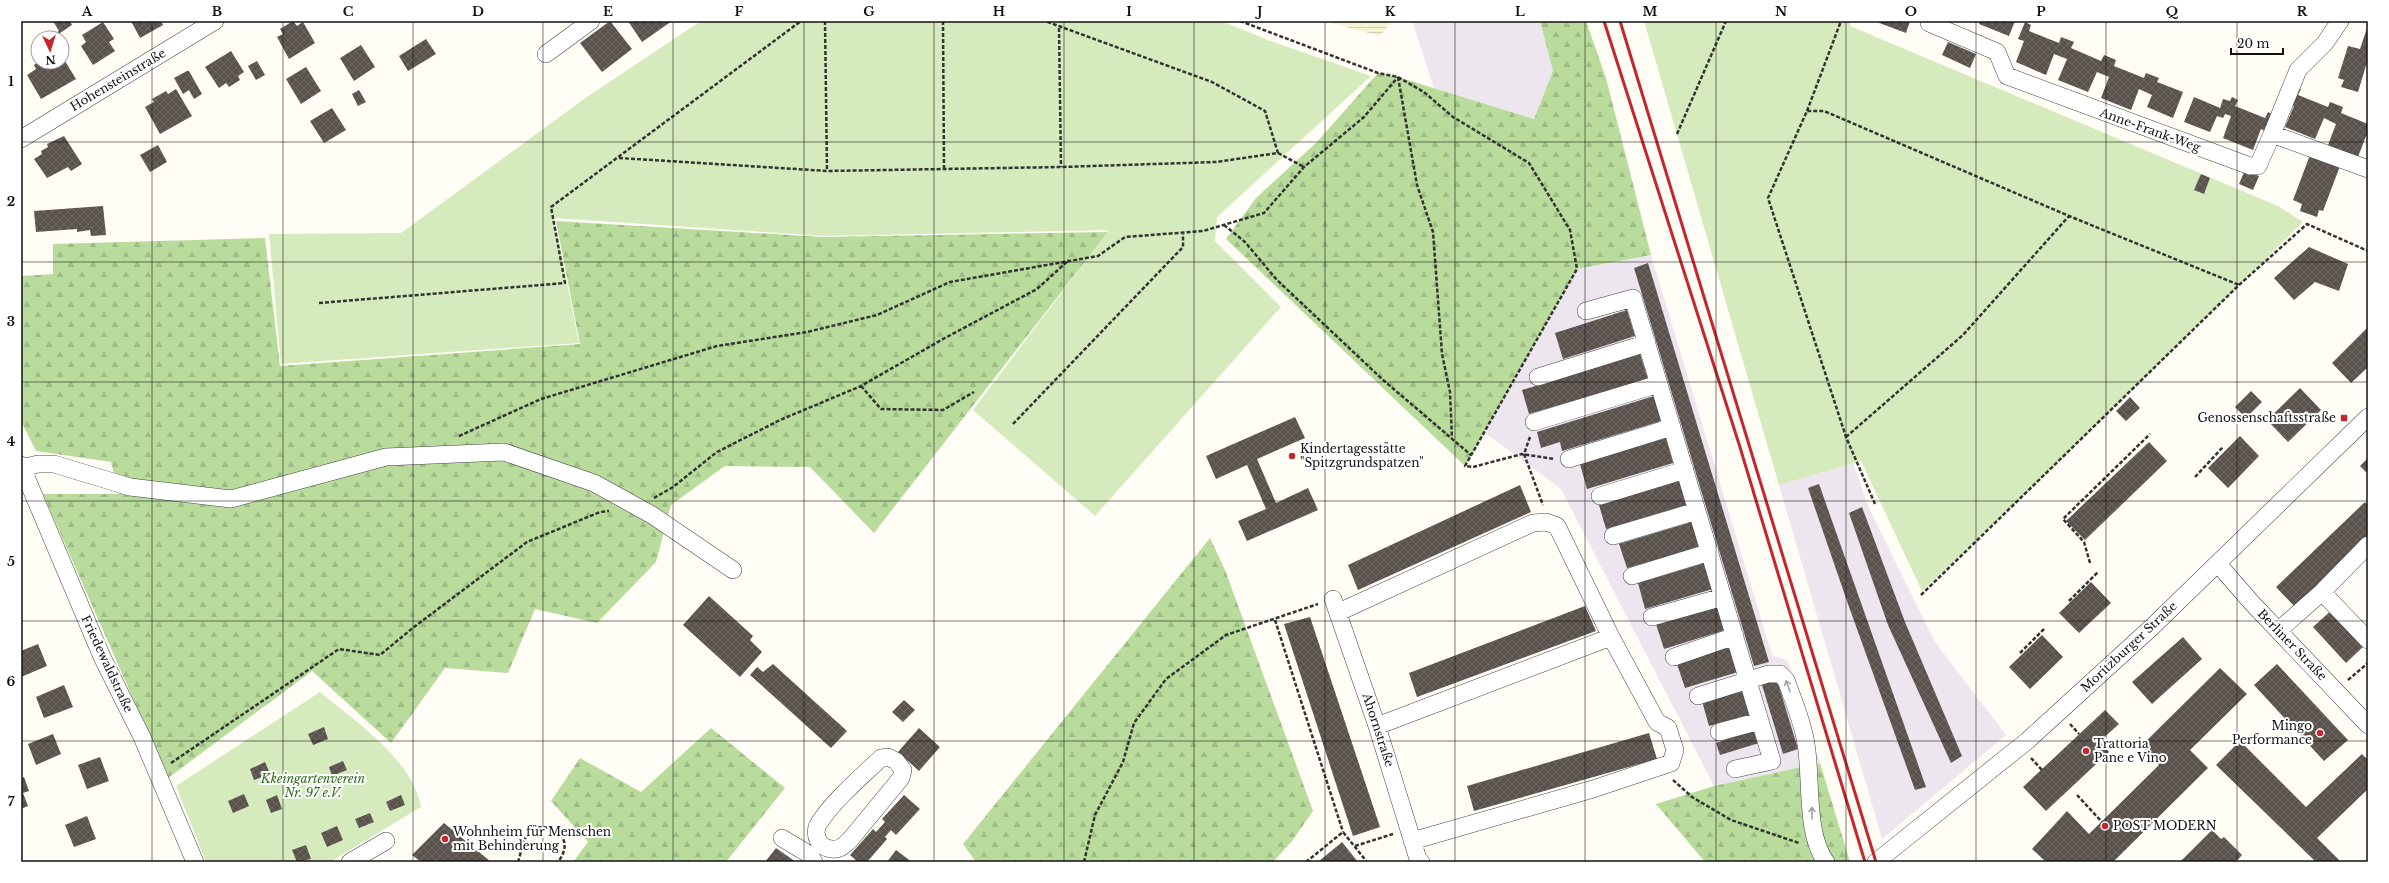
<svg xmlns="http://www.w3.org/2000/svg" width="2389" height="883" font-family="'Libre Baskerville',serif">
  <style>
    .industrial { fill: #eee6ef }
    .farmland { fill: url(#farmland-rules) }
    .forest { fill: url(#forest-firs) }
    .garden { fill: #d5ebbd }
    .building { fill: url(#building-cross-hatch) }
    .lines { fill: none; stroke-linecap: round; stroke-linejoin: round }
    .minor-casing { stroke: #444; stroke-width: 18 }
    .path { stroke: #333; stroke-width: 2.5; stroke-dasharray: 4 2; stroke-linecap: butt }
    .minor { stroke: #fff; stroke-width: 17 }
    .rail { stroke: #c4262e; stroke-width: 3 }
    .oneway { stroke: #a0a0a0 }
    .grid { fill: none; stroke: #111; stroke-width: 1; stroke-opacity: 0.55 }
    .poi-dot { fill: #c4262e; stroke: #fff; stroke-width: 1.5 }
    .labels { text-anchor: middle; stroke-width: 4; stroke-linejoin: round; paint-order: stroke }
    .street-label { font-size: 12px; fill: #111; stroke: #fff }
    .poi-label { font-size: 12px; fill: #111; stroke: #fff; text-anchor: start }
    .park-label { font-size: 12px; font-style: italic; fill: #2f6b1f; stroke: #fff }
    .neatline { fill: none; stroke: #111; stroke-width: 1.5 }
    .grid-label { font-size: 13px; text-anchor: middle; font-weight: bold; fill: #111 }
  </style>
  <defs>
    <pattern id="farmland-rules" width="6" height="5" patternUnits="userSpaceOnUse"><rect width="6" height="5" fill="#f6f3d4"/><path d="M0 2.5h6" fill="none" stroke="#d2cfb5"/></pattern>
    <pattern id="forest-firs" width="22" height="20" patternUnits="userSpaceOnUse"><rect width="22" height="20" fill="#b9dc9c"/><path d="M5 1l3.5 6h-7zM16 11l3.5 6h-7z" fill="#9ebc85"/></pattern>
    <pattern id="building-cross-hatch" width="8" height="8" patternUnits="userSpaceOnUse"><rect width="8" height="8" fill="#5a524d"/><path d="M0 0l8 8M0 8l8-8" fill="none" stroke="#6d6662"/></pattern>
  </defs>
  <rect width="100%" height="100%" fill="#fffdf5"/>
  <!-- industrial -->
  <path class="industrial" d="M1412 21H1540L1553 71 1534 119 1434 88Z
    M1651 255 1772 655 1788 661 1820 763 1714 786 1561 489 1488 435 1482 437 1577 269Z
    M1853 463 1869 508 1935 642 2006 735 1882 839 1779 485Z"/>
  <!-- farmland -->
  <path class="farmland" d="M1324 21H1392L1380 36Z"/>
  <!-- forest -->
  <path class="forest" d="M1540 21H1586L1606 78 1651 255 1577 269 1465 466 1226 239 1256 198 1316 143 1378 73 1398 77 1534 119 1553 71Z
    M556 221 824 237 1108 232 874 533 810 467 725 466 671 505 656 562 597 623 535 609 508 673 445 668 391 743 312 671 168 778 43 494H119L111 462 36 451 21 421V276L53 274V244L265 238 280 366 580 344Z
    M1210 538 1225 570 1313 811 1292 841 1273 862H976L963 844Z
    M711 728 785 788 726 862H573L588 842 551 801 580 758 641 792Z
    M1820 763 1850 862H1705L1656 804 1714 786Z"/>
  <!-- garden -->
  <path class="garden" d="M701 21H1221L1268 40 1371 76 1217 217 1215 241 1281 307 1095 516 973 410 1109 230 824 236 554 218 579 343 281 364 269 234 401 233 584 99Z
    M1644 21H1851L1850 26 2278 206 2303 222 2056 465 1922 591 1861 461 1779 485Z
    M320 692C356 722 412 759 421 807L330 862H206L176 786Z"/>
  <!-- building -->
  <path class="building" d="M53 21H70L72 25 60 33 67 46 62 49V38L49 36 59 31Z
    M131 21H161L163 25 140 38Z
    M293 21 297 26 303 22 315 43 289 59 277 37 283 34 280 29Z
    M610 21 632 49 602 72 580 43Z
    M628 21H672L642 42Z
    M1874 21H1910L1906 33Z
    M1980 21H2015L2009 36 1979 24Z
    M103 22 114 39 109 42 115 51 93 65 81 46 86 42 82 35Z
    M2025 22 2031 25 2029 31 2059 43 2061 37 2074 42 2071 48 2101 61 2104 55 2116 60 2114 66 2144 78 2146 73 2159 78 2157 82 2183 92 2173 118 2147 107 2152 95 2139 89 2131 110 2101 98 2109 77 2097 72 2088 92 2058 80 2067 59 2054 54 2046 75 2016 62 2024 41 2018 39Z
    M2368 25V59L2358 92 2341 87 2344 80 2338 78 2348 46 2360 49Z
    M426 39 436 54 408 71 399 56Z
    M1948 42 1976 54 1970 68 1942 55Z
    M361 45 375 67 354 81 340 58Z
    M231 51 244 72 238 76 240 80 229 87 226 83 219 88 205 67Z
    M62 56 76 79 41 99 27 75 36 69 34 65 38 62H62Z
    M257 61 265 75 256 80 248 66Z
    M306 67 321 91 301 104 286 79Z
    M187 71H189L202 94 194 99 189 90 183 94 174 78Z
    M2294 86 2301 89 2298 95 2328 107 2330 102 2343 107 2341 113 2368 124V137L2366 136 2358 157 2328 145 2336 124 2324 118 2315 139 2285 127 2294 106 2287 103Z
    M176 89 192 116 160 134 145 107 154 102 152 99 166 91 168 94Z
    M359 90 366 102 358 106 352 94Z
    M2194 97 2220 108 2223 99 2230 101 2232 97 2238 100 2235 106 2265 118 2268 112 2274 115 2267 132 2261 129 2253 150 2223 138 2231 116 2225 114 2223 118 2217 116 2210 132 2184 122Z
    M332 108 346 130 324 143 310 121Z
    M64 136 82 164 71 171 68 167 47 178 34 159 42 154 41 151 48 147 47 144Z
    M158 145 167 162 150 172 140 155Z
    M2310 155 2340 166 2323 211 2319 210 2317 217 2300 211 2302 204 2293 200Z
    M2245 170 2259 176 2253 190 2239 184Z
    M2201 174 2210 178 2204 194 2194 190Z
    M103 206 106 235 91 236 90 230 77 232V229L36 232 34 211Z
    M2309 247 2348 264 2339 291 2315 282 2294 300 2274 278Z
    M1648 263 1769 662 1754 666 1634 268Z
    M1627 310 1635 336 1563 359 1555 333Z
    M2368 327V367L2351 383 2332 363Z
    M1640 354 1648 379 1529 414 1522 390Z
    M2300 388 2321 410 2288 442 2267 420Z
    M2251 391 2262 402 2246 418 2235 407Z
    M1654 396 1661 421 1562 451 1560 442 1541 448 1537 432Z
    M2130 397 2140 408 2126 421 2116 411Z
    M1295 417 1305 438 1257 459 1276 503 1308 488 1318 510 1247 541 1238 521 1266 509 1247 465 1216 479 1206 456Z
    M2240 436 2259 456 2228 488 2208 468Z
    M1666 438 1673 463 1587 489 1580 464Z
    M2149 442 2167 461 2085 540 2066 521Z
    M2368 458V474L2360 466Z
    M1679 480 1686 505 1606 529 1599 505Z
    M1819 484 1860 600 1926 787 1915 790 1848 604 1808 488Z
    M1520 485 1531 512 1358 590 1348 565Z
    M2365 502 2368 506V537L2295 607 2276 587Z
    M1862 507 1905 622 1962 756 1951 763 1888 625 1849 513Z
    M1692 522 1700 547 1627 568 1619 544Z
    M1705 563 1713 589 1645 609 1638 583Z
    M2091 582 2111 603 2079 633 2059 613Z
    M709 596 753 636 750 640 762 652 740 677 683 625Z
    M1585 606 1596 631 1417 697 1409 673Z
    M1718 606 1725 630 1664 649 1656 624Z
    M2333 609 2366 644 2346 663 2313 627Z
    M1310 617 1380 827 1353 836 1284 624Z
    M2042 635 2063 657 2030 689 2009 667Z
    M2183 637 2202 659 2152 704 2132 682Z
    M38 644 47 666 21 677V651Z
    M1730 647 1738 672 1685 688 1677 664Z
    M773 664 847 731 831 748 750 675 757 667 763 672Z
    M2277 664 2348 740 2324 761 2254 685Z
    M2220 668 2247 694 2190 750 2208 768 2113 862H2046L2032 849 2067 811 2089 834 2159 765 2141 746Z
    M1777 680 1798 749 1783 754 1762 685Z
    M64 685 73 707 44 718 36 697Z
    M1743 688 1751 714 1709 726 1702 701Z
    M904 700 915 710 903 722 892 712Z
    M2105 710 2119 724 2100 741 2109 752 2046 811 2023 787Z
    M324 727 328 739 313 745 308 734Z
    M919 728 940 747 919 771 898 752Z
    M1755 730 1759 743 1720 755 1716 743Z
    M1649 733 1657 759 1474 811 1467 786Z
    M53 734 61 754 36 765 28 744Z
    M2240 741 2306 807 2362 754 2368 760V789L2317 838 2341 862H2316L2216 765Z
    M100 757 109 781 87 789 78 765Z
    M343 761 347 770 332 776 329 767Z
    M265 762 270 774 254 780 250 769Z
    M24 777 29 791 23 793 28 806 21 809V778Z
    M244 794 249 806 233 813 228 801Z
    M277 795 282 809 271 813 266 800Z
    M401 795 405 805 390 811 386 802Z
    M904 795 920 809 896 835 891 830 885 837 887 839 867 862H858L850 855 873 829 876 832 885 822 882 819Z
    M370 813 374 822 359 828 355 819Z
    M87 816 96 839 74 847 65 825Z
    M444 823 491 862H437L435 860 433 862H421L412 855Z
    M337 826 343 840 327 847 321 833Z
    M2212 830 2221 839 2224 837 2242 855 2236 862H2180Z
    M1342 842 1358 862H1318Z
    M306 845 311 859 297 862 292 850Z
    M776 848 796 862H765Z
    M896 850 912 862H887Z"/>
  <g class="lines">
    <!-- minor casing -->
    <g class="minor-casing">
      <path id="minor" d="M1929 23 1997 52 2007 76 2250 166H2258L2272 134 2368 169
        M546 54 591 21
        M2272 134 2298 70 2325 43 2340 21
        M21 139 215 21
        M1586 311 1633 298 1772 761 1735 769
        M1538 377 1647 343
        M1534 422 1659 384
        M1569 459 1672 427
        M21 465 102 657 142 737 195 862
        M22 468 38 464H54L130 487 231 499 386 457 504 452 594 483 652 515 733 570
        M1600 496 1685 470
        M1613 536 1697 511
        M2218 564 2251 602 2368 725
        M1632 576 1710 552
        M2322 592 2368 640
        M1333 599 1377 726 1418 859 1421 862
        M1339 612 1533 523 1546 522 1557 526 1611 637 1657 722 1668 728 1675 750 1671 763 1593 789 1412 841
        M1652 617 1723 597
        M2279 630 2322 592 2368 545
        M1674 657 1735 636
        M1698 696 1768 674H1780L1786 680C1793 700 1803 722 1806 744 1812 779 1805 834 1826 862
        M1377 726 1611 637
        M1719 732 1760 721
        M888 757 896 761 903 770 901 778 849 841C844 845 840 850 833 849 819 849 812 834 819 823 834 800 861 777 881 758Z
        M782 838 810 855 814 862
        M350 862 386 841
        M1876 862 2027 741 2152 627 2368 417"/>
    </g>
    <!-- path -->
    <path class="path" d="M825 21 827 171
      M943 21 944 168
      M1240 21 1378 73 1398 77 1424 92 1453 117 1529 163 1570 230 1577 269 1465 466 1473 467 1522 454 1554 459
      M1059 28 1061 167
      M1398 77 1417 185 1433 232 1442 354 1450 392 1452 439
      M1807 111 1841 21
      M1677 134 1726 21
      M1278 153 1304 167
      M619 158 827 171 1061 167 1216 162 1278 153 1265 111 1212 82 1045 21
      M1224 225 1245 242 1277 280 1382 379 1471 455
      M319 303 565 283 551 207 801 21
      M861 386 881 409 943 410 974 392
      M1013 424 1183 247V232
      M459 436 541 399 717 346 807 332 877 315 950 282 1098 256 1125 237 1203 231 1264 213 1304 167 1364 117 1398 77
      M1530 437 1524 454 1543 505
      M1846 437 1963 335 2069 216
      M2195 477 2223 447
      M654 498 673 487 717 452 780 420 861 386 943 339 1037 289 1069 260
      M1875 504 1846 437 1768 198 1807 111H1824L2069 216 2239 285
      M2090 563 2084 542 2063 519 2150 434
      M1921 595 2239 285 2307 224 2368 251
      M2069 601 2098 572
      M1275 620 1343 832
      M2020 653 2044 629
      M2348 680 2368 663
      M2070 724 2079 734
      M2031 758 2042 770
      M171 763 339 649 380 655 414 627 527 542 600 512 609 511
      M1673 780 1692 797 1731 820 1799 843
      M2077 795 2102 822
      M1355 846 1393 834
      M518 862C521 853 523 839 529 832 541 819 580 833 558 862
      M1084 862 1095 815 1123 762 1134 723 1166 679 1226 635 1318 604
      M1306 862 1343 832 1367 862"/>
    <!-- minor -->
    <use href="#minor" class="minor"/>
    <!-- rail -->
    <path class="rail" d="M1604 21 1739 444 1865 862
      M1620 21 1876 862"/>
  </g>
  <!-- one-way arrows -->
  <defs><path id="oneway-shaft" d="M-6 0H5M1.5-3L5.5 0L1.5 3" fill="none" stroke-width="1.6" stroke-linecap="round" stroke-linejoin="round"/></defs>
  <g class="oneway">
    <use href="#oneway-shaft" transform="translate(1788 686) rotate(-109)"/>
    <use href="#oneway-shaft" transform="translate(1812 813) rotate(-92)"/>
  </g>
  <!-- grid -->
  <path class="grid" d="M152 21V862M283 21V862M413 21V862M543 21V862M673 21V862M804 21V862M934 21V862M1064 21V862M1194 21V862M1325 21V862M1455 21V862M1585 21V862M1716 21V862M1846 21V862M1976 21V862M2106 21V862M2237 21V862M21 142H2368M21 262H2368M21 382H2368M21 501H2368M21 621H2368M21 741H2368"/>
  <!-- markers -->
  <g class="poi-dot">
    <rect x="2340" y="414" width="8" height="8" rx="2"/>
    <circle cx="1292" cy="456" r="4"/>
    <circle cx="2320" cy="733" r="4"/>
    <circle cx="2086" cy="751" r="4"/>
    <circle cx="2105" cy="826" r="4"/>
    <circle cx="445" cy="839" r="4"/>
  </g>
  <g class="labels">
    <!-- street labels -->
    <g class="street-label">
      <text transform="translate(118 80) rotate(-31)" y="4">Hohensteinstraße</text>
      <text transform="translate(2150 130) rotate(20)" y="4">Anne-Frank-Weg</text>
      <text transform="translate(2292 645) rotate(46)" y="4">Berliner Straße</text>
      <text transform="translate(2129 647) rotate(-43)" y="4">Moritzburger Straße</text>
      <text transform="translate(107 664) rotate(65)" y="4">Friedewaldstraße</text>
      <text transform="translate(1378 730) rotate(72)" y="4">Ahornstraße</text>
    </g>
    <!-- poi labels -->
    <g class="poi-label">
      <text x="2336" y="422" text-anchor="end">Genossenschaftsstraße</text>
      <text x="1300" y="453">Kindertagesstätte<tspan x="1300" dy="14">"Spitzgrundspatzen"</tspan></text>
      <text x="2312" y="730" text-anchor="end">Mingo<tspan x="2312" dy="14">Performance</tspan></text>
      <text x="2094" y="748">Trattoria<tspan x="2094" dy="14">Pane e Vino</tspan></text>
      <text x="2113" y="830">POST MODERN</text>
      <text x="453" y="836">Wohnheim für Menschen<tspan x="453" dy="14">mit Behinderung</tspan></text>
    </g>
    <!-- park labels -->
    <g class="park-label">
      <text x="313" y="783">Kkeingartenverein<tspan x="313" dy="14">Nr. 97 e.V.</tspan></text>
    </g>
  </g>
  <!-- border -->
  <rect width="2389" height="883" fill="none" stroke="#ffffff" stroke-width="44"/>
  <!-- north arrow -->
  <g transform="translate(50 50) rotate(176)"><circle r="19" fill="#ffffff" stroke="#a0a0a0"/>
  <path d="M0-3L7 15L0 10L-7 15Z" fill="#c4262e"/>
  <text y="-6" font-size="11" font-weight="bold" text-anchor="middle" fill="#111111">N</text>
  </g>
  <!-- scale -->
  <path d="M2231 48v6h52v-6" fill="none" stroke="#111111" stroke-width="2"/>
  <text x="2237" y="48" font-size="12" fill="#111111" stroke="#ffffff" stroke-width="3" paint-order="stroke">20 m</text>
  <rect x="22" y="22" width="2345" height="839" class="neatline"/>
  <g class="grid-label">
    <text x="87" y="16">A</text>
    <text x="217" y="16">B</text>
    <text x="348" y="16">C</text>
    <text x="478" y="16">D</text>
    <text x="608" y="16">E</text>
    <text x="739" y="16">F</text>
    <text x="869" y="16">G</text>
    <text x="999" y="16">H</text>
    <text x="1129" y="16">I</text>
    <text x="1260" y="16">J</text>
    <text x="1390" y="16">K</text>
    <text x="1520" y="16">L</text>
    <text x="1650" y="16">M</text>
    <text x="1781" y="16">N</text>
    <text x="1911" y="16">O</text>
    <text x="2041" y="16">P</text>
    <text x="2172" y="16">Q</text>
    <text x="2302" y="16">R</text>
    <text x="11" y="86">1</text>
    <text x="11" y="206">2</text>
    <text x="11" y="326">3</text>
    <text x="11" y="446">4</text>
    <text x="11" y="566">5</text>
    <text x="11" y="686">6</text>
    <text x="11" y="806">7</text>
  </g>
</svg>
